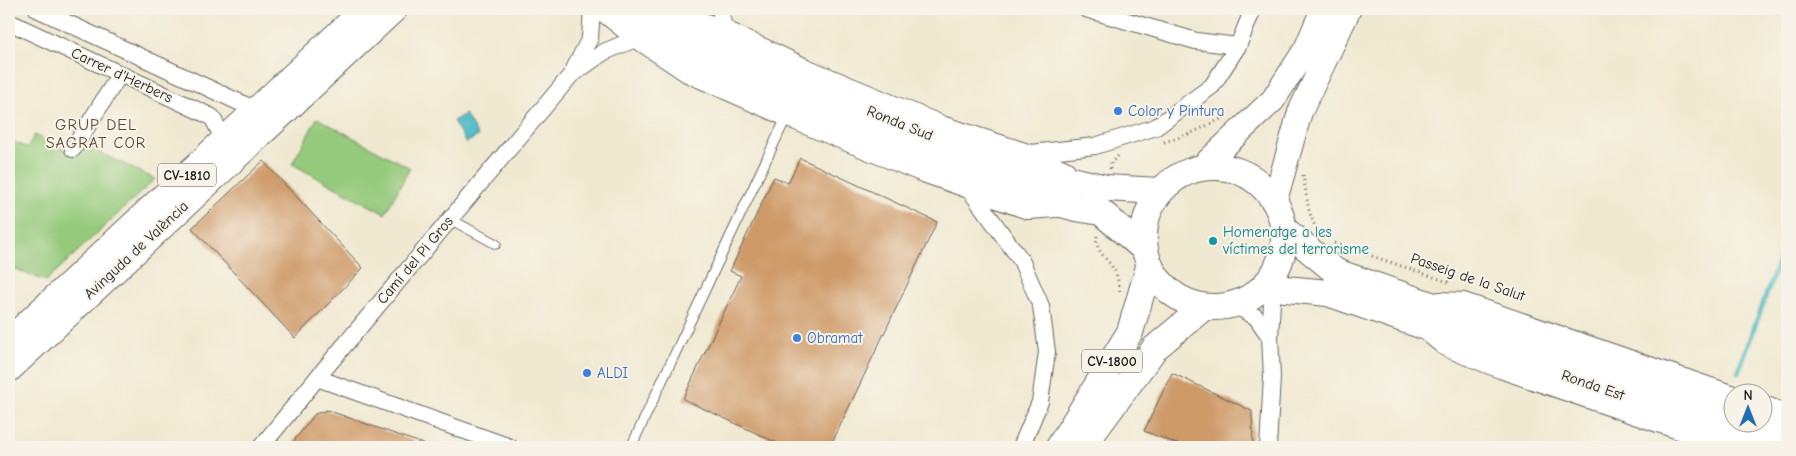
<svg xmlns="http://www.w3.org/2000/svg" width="1796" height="456" font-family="'Comic Neue',sans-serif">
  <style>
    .green { fill: #95ca7b; stroke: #58734c }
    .water { fill: #4cbac4; stroke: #346b70 }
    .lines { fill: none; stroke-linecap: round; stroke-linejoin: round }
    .stream { stroke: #4cbac4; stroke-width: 5 }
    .building { fill: #ce9a67 }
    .service-casing { stroke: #66645b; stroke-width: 11 }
    .minor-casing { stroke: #66645b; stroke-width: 18 }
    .secondary-casing { stroke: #66645b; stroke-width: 26 }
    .primary-casing { stroke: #66645b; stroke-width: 28 }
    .path { stroke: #66645b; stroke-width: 3; stroke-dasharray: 1 4; stroke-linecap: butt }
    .service { stroke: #fff; stroke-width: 9 }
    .minor { stroke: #fff; stroke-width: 16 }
    .secondary { stroke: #fff; stroke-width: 24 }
    .primary { stroke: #fff; stroke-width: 26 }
    .shop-dot { fill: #3f7fe0; stroke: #f7f3e8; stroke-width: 2 }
    .culture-dot { fill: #0f9aa8; stroke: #f7f3e8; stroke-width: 2 }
    .labels { text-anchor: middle; stroke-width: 4; stroke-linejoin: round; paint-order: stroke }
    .shield { fill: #f7f3e8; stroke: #5e5c59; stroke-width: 1 }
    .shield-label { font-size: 14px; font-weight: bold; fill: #1c1c1c }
    .street-label { font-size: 15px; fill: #1c1c1c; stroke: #f7f3e8 }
    .shop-label { font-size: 15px; fill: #366cbe; stroke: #f7f3e8; text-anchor: start }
    .culture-label { font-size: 15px; fill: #0d838f; stroke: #f7f3e8; text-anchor: start }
    .neighbourhood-label { font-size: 16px; letter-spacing: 1px; fill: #5a4836; stroke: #f7f3e8 }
  </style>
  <rect width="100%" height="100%" fill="#f7f3e8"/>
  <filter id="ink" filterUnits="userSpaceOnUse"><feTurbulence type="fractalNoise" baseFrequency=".02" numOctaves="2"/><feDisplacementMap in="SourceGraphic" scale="10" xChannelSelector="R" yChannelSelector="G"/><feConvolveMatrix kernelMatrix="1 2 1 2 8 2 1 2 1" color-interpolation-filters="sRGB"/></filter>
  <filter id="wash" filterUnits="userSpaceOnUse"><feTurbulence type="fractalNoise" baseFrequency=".0096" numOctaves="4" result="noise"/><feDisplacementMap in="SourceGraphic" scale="20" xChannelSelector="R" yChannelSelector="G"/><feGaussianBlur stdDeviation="1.12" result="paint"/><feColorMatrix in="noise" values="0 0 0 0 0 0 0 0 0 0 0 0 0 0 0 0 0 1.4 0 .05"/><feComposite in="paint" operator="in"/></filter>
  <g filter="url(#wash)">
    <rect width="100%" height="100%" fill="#f0e9d1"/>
    <!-- green -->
    <path class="green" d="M317 118 410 168 385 214 292 164Z
      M34 135 76 155 82 144 155 179 46 281 9 267V140L28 148Z"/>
    <!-- water -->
    <path class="water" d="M465 114 478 136 466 143 453 121Z"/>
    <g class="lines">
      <!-- stream -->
      <path class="stream" d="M1738 372 1787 238"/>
    </g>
    <g id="blocks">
      <!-- building -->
      <path class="building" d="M800 158 937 222 830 447H786L683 399 741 276 730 271 774 177 788 183Z
        M263 161 363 268 295 338 192 228Z
        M1172 373 1252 411 1253 447H1185L1144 431Z
        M327 410 426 445V447H289L315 414Z"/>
    </g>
  </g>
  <g filter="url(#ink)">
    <use href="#blocks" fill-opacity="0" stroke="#66645b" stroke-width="1"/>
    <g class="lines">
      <!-- service casing -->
      <g class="service-casing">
        <path id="service" d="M450 219 496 244
          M631 447 786 118"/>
      </g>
      <!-- minor casing -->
      <g class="minor-casing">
        <path id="minor" d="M37 9 256 110
          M597 9 635 39 687 74 786 118 923 174 1028 211 1057 209
          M687 9 701 20 724 28 806 67 942 124 1031 153 1067 170
          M720 9 724 28
          M1086 9 1196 41 1238 46
          M9 22 212 117 224 140
          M573 74 604 52 635 39
          M73 149 120 74
          M1031 153 1095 146 1156 127 1212 86 1238 46 1253 9
          M969 189 1021 260 1041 306 1047 352 1040 402 1021 447
          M1263 288 1272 302 1270 337 1272 377 1268 447
          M1439 300 1464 301 1734 394
          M1234 305 1256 317 1270 337
          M1428 334 1445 348 1500 370 1725 447
          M317 378 510 447
          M1764 404 1787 413
          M261 447 317 378 571 75 590 38 592 9"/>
      </g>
      <!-- secondary casing -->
      <g class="secondary-casing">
        <path id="secondary" d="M1203 166 1273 100 1306 49 1323 9
          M1275 200 1300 112 1349 9"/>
      </g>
      <!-- primary casing -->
      <g class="primary-casing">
        <path id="primary" d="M621 9 643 26 692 59 792 104 926 159 1023 193 1076 208 1101 212 1143 248
          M657 9 697 38 934 138 1027 170 1106 188 1159 191
          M1144 237a70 70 0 1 1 140 0a70 70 0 1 1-140 0Z
          M1285 230 1336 272 1734 410
          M1264 287 1328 293 1772 447
          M9 341 365 9
          M9 369 394 9
          M1764 420 1787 428
          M1059 447 1130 332 1149 267
          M1084 447 1092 434 1155 348 1204 307"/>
      </g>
      <!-- path -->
      <path class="path" d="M1164 142 1187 135 1225 117
        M1110 169 1111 163 1118 156
        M1303 175 1309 211 1315 227
        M1097 236C1094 252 1110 260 1116 273 1118 279 1119 287 1120 293
        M1334 243 1451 283
        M1489 447H1510"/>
      <!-- service -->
      <use href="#service" class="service"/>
      <!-- minor -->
      <use href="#minor" class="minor"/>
      <!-- secondary -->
      <use href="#secondary" class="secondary"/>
      <!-- primary -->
      <use href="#primary" class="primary"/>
    </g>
  </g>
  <!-- markers -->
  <g class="shop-dot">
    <circle cx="1118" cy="111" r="5"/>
    <circle cx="797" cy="338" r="5"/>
    <circle cx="587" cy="373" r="5"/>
  </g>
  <circle class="culture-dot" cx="1213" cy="241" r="5"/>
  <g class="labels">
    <!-- shield labels -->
    <g class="shield">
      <rect x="158" y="163.5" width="58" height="23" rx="4"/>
      <rect x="1082" y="349.5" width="60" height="23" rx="4"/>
    </g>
    <g class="shield-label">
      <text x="187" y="180">CV-1810</text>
      <text x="1112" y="366">CV-1800</text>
    </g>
    <!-- street labels -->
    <g class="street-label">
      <text transform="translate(122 75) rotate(25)" y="5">Carrer d'Herbers</text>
      <text transform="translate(900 123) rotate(22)" y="5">Ronda Sud</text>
      <text transform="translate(136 250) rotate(-43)" y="5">Avinguda de València</text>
      <text transform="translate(415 260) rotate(-50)" y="5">Camí del Pi Gros</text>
      <text transform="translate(1468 277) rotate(19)" y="5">Passeig de la Salut</text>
      <text transform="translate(1593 385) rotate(19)" y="5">Ronda Est</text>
    </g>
    <!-- shop labels -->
    <g class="shop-label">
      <text x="1128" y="116">Color y Pintura</text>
      <text x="807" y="343">Obramat</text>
      <text x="597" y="378">ALDI</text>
    </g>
    <!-- culture labels -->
    <g class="culture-label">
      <text x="1223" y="237">Homenatge a les<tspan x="1223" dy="17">víctimes del terrorisme</tspan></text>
    </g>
    <!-- neighbourhood labels -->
    <g class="neighbourhood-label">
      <text x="96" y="130">GRUP DEL<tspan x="96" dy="18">SAGRAT COR</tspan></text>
    </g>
  </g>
  <!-- margin -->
  <rect width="1796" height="456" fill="none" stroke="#f7f3e8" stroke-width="30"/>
  <!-- north arrow -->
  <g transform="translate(1748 408)"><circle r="24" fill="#f7f3e8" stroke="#9f9d96"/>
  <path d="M0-4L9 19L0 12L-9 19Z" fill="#1f6fb2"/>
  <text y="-8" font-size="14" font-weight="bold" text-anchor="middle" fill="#1c1c1c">N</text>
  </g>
</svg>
